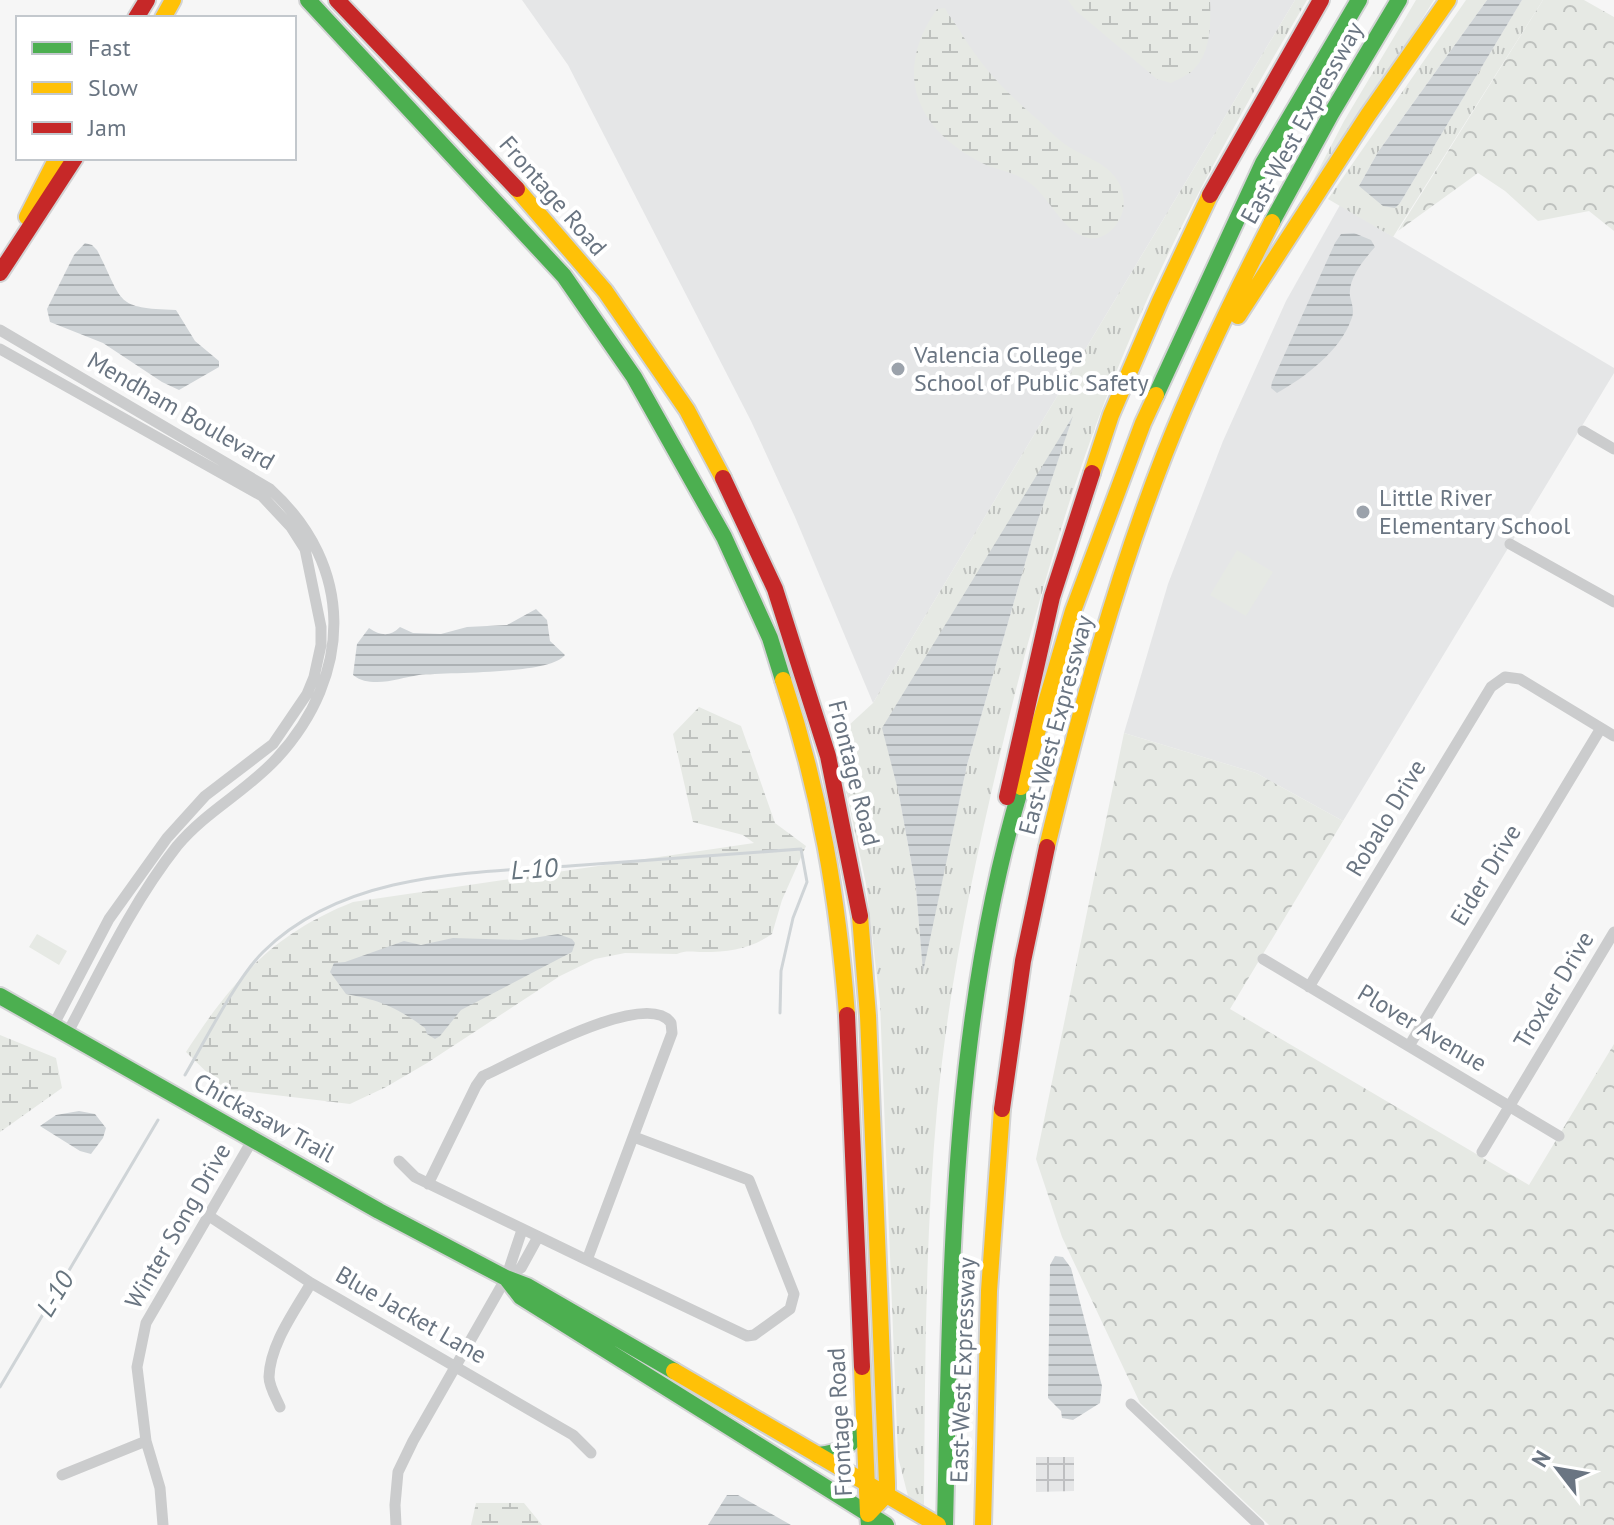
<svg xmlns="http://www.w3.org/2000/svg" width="1614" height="1525" font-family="'PT Sans',sans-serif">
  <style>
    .built { fill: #e5e6e7 }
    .industrial { fill: url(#industrial-grid) }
    .grass { fill: url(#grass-tufts); fill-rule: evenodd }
    .forest { fill: url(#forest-crowns) }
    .wetland { fill: url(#wetland-marsh) }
    .green { fill: #e6e9e4 }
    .water { fill: url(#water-rules) }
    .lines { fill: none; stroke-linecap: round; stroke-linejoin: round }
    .stream { stroke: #cfd4d7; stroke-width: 3 }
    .fast-casing { stroke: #d2d3d4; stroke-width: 20 }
    .slow-casing { stroke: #d2d3d4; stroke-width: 20 }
    .jam-casing { stroke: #d2d3d4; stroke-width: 20 }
    .street { stroke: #cbcccd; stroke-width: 11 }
    .fast { stroke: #4caf50; stroke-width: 16 }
    .slow { stroke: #ffc107; stroke-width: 16 }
    .jam { stroke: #c62828; stroke-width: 16 }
    .poi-dot { fill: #9ba2ab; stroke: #fff; stroke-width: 3 }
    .labels { text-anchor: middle; stroke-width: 8; stroke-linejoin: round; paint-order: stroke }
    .street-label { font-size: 24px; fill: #6a7582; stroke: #fff }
    .poi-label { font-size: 24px; fill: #6a7582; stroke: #fff; text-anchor: start }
    .water-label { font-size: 26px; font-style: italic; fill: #66747e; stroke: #fff }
  </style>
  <defs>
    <pattern id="industrial-grid" width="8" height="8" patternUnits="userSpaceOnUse" patternTransform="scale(2)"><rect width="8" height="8" fill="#e5e6e7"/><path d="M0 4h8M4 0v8" fill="none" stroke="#bebfc1"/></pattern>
    <pattern id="grass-tufts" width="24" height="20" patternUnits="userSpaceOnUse" patternTransform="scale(2)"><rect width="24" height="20" fill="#e6e9e4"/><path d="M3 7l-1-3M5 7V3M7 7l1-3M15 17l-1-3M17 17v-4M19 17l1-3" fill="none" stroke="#bec1be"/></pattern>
    <pattern id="forest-crowns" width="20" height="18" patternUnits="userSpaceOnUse" patternTransform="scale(2)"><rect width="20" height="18" fill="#e6e9e4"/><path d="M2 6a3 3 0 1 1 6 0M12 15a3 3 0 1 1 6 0" fill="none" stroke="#bec1be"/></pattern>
    <pattern id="wetland-marsh" width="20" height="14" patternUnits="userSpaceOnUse" patternTransform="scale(2)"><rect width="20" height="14" fill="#e6e9e4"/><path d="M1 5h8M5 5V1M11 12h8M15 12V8" fill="none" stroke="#bec1be"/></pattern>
    <pattern id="water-rules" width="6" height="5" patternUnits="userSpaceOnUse" patternTransform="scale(2)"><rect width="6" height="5" fill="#cfd4d7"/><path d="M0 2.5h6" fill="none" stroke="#acb1b4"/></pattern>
  </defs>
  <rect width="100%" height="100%" fill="#f6f6f6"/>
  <!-- built -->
  <path class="built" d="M522 0H1295L873 703 795 517 751 421 568 65Z
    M1340 205 1614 368V373L1343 821 1256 773 1124 733 1168 584 1223 441 1286 301Z"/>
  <!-- industrial -->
  <path class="industrial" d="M1036 1457H1074V1491L1036 1492Z"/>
  <!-- grass -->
  <path class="grass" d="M1295 0H1307C1251 95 1196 191 1150 293 1083 440 1038 594 1001 751 973 869 948 989 937 1109 925 1241 925 1373 924 1505L908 1496 898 1457 880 1003 866 884 835 738 873 703ZM1071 421 1035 529 967 765 923 968 916 888 898 790Z
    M1416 0H1434L1359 120 1306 194 1344 121Z
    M1466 0H1487L1378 152 1359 186 1400 203 1522 0H1543L1393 237 1328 199Z"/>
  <!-- forest -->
  <path class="forest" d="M1543 0H1584L1614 17V231L1589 211 1538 221 1505 191 1478 173 1398 231Z
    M1124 733 1256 773 1343 821 1230 1009 1529 1185 1614 1044V1525H1269L1140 1403 1062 1237 1036 1159Z"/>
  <!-- wetland -->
  <path class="wetland" d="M1068 0H1210C1211 23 1211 52 1194 69 1189 75 1178 79 1171 83L1157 79 1075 10Z
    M945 8C948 15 954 21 958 28 983 69 1002 88 1037 119 1048 129 1058 140 1069 147 1085 157 1104 162 1115 177 1125 190 1127 208 1118 222 1112 232 1100 241 1088 238 1061 231 1050 196 1027 181 1014 172 996 170 982 163 916 129 892 73 937 9Z
    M699 707 741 726 775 823 806 846 782 900 772 934C750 949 730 952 703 952 693 952 686 950 677 954L625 953 595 959 560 976 427 1063 386 1087 350 1104 224 1089 186 1052C232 981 272 934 353 902L754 843 743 835 693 822 673 734Z
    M0 1035 56 1058 62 1088 0 1132Z
    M476 1503H524L542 1525H471Z"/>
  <!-- green -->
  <path class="green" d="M1237 550 1273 572 1246 616 1210 595Z
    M37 934 67 951 59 965 29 947Z"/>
  <!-- water -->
  <path class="water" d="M1487 0H1522L1400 203 1395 208 1383 206 1359 186 1378 152Z
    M1354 233 1371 240 1375 247C1364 260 1348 278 1350 296 1352 305 1355 311 1351 320 1340 351 1304 378 1277 393L1271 388 1272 382 1335 243 1341 234Z
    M85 243 92 245 97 250C124 302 113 308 176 310L195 341 219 361V367L179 390 162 382 103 343 50 322 47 309 74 255Z
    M1073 416 1035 529 967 765 923 972 916 888 898 790 882 728Z
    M536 609 547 620 550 641 565 655C550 675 447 672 419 675 405 677 392 682 377 682 367 682 361 681 353 675L357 644 369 628C381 636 390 637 400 627L413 633 441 634 467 627 507 625Z
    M558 934 572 939 575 943 572 952 461 1010 440 1036 435 1039 427 1034 425 1028C398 1008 380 1000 346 994L330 972 334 963 345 962 404 941 421 945 453 938 521 940Z
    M79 1111 95 1114 106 1128 103 1138 91 1154 80 1151 40 1126 56 1115Z
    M1055 1256 1063 1257 1071 1268 1102 1386 1100 1403 1073 1420 1062 1418 1061 1411 1048 1398 1050 1265Z
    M727 1495H738L791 1525H708Z"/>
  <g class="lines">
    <!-- stream -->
    <path class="stream" d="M185 1075C205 1041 236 979 263 952 346 870 475 873 583 865 656 860 729 854 801 849L807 882 793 918 781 971 780 1013
      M0 1387 158 1120"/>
    <!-- fast casing -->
    <g class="fast-casing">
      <path id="fast" d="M308 0 564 276 634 377 724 537 770 638 783 680
        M1272 222 1331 114 1399 0
        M1156 395 1263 163 1359 0
        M0 996 379 1211 506 1278 527 1286 674 1371
        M507 1279 521 1297 886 1525
        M818 1455C841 1453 854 1446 862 1424
        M868 1514 869 1525
        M945 1525C951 1278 950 1026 1021 787"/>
    </g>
    <!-- slow casing -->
    <g class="slow-casing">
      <path id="slow" d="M163 18 173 0
        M517 189 605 291 687 410 723 478
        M27 217 57 158
        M1238 316 1368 115 1448 0
        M1092 473 1111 415 1160 301 1210 195
        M783 680C820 792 838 898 847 1015
        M1021 787 1073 611 1143 423 1156 395
        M1047 847C1079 714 1115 581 1165 453 1196 374 1233 298 1272 222
        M860 916 868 1016 887 1483V1494L868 1514
        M862 1367 868 1514
        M674 1371 938 1525
        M983 1525 989 1291 1002 1109"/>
    </g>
    <!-- jam casing -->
    <g class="jam-casing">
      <path id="jam" d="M337 0 517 189
        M136 18 147 0
        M1210 195 1321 0
        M0 273 75 158
        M723 478 775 589 828 756 860 916
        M1007 797 1052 597 1092 473
        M847 1015 862 1367
        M1002 1109 1023 961 1047 847"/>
    </g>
    <!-- street -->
    <path class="street" d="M0 330 270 489C355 566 353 675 277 758 247 791 206 811 177 846 132 903 101 970 67 1034
      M0 349 262 496 291 527 305 549 321 627V645L314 677 307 694 273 744 205 796 167 838 109 919 53 1026
      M1583 431 1614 449
      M1510 544 1614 602
      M1263 959 1559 1136
      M1309 987 1491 687 1505 677 1520 679 1614 736
      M1409 1046 1601 728
      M1482 1152 1614 932
      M399 1161 415 1177 587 1260
      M428 1184 476 1086 483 1076C515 1062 647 987 671 1023L672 1033 587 1260 747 1336 754 1335 790 1309 794 1294 749 1180 634 1137
      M209 1216 311 1283 573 1435 591 1453
      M506 1278 521 1268 538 1237
      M1131 1404 1259 1525
      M280 1407C276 1398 269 1386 269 1377 270 1344 295 1311 311 1283
      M62 1475 146 1441
      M163 1525 160 1488 146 1441 137 1367 146 1323 253 1139
      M396 1525 395 1505 398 1472 413 1441 506 1278 522 1230"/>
    <!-- fast -->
    <use href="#fast" class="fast"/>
    <!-- slow -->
    <use href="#slow" class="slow"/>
    <!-- jam -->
    <use href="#jam" class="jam"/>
  </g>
  <!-- markers -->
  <g class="poi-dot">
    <circle cx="898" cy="369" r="8"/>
    <circle cx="1363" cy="512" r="8"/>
  </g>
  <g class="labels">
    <!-- street labels -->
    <g class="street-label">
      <text transform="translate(1302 123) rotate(-61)" y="8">East-West Expressway</text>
      <text transform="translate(553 196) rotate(49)" y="8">Frontage Road</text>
      <text transform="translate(181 411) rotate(30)" y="8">Mendham Boulevard</text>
      <text transform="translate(1056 725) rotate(-75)" y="8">East-West Expressway</text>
      <text transform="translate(854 773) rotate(76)" y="8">Frontage Road</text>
      <text transform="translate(1386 818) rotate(-59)" y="8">Robalo Drive</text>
      <text transform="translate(1486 875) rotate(-59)" y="8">Eider Drive</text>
      <text transform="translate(1554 990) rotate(-59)" y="8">Troxler Drive</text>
      <text transform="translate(1422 1028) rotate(31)" y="8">Plover Avenue</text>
      <text transform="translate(264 1118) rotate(29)" y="8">Chickasaw Trail</text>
      <text transform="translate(178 1226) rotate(-60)" y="8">Winter Song Drive</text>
      <text transform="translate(411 1315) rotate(30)" y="8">Blue Jacket Lane</text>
      <text transform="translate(963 1370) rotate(-88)" y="8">East-West Expressway</text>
      <text transform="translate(840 1422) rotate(-93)" y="8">Frontage Road</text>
    </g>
    <!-- poi labels -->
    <g class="poi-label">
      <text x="914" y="363">Valencia College<tspan x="914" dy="28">School of Public Safety</tspan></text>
      <text x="1379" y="506">Little River<tspan x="1379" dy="28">Elementary School</tspan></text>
    </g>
    <!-- water labels -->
    <g class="water-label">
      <text transform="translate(534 869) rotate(-4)" y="9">L-10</text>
      <text transform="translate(55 1294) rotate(-59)" y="9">L-10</text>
    </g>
  </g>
  <!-- legend -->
  <rect x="16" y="16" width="280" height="144" fill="#ffffff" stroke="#c3c8cd" stroke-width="2"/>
  <rect x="32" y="42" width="40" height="12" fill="#4caf50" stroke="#c3c8cd" stroke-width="2"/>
  <text x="88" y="56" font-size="24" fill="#6a7582">Fast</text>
  <rect x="32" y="82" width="40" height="12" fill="#ffc107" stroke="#c3c8cd" stroke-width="2"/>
  <text x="88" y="96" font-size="24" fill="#6a7582">Slow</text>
  <rect x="32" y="122" width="40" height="12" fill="#c62828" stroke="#c3c8cd" stroke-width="2"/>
  <text x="88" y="136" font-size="24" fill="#6a7582">Jam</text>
  <!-- north arrow -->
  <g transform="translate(1558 1469) rotate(301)" stroke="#ffffff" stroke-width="6" paint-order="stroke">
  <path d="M0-6L14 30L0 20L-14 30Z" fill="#6a7582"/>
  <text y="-12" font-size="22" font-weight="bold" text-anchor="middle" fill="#6a7582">N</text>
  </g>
</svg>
